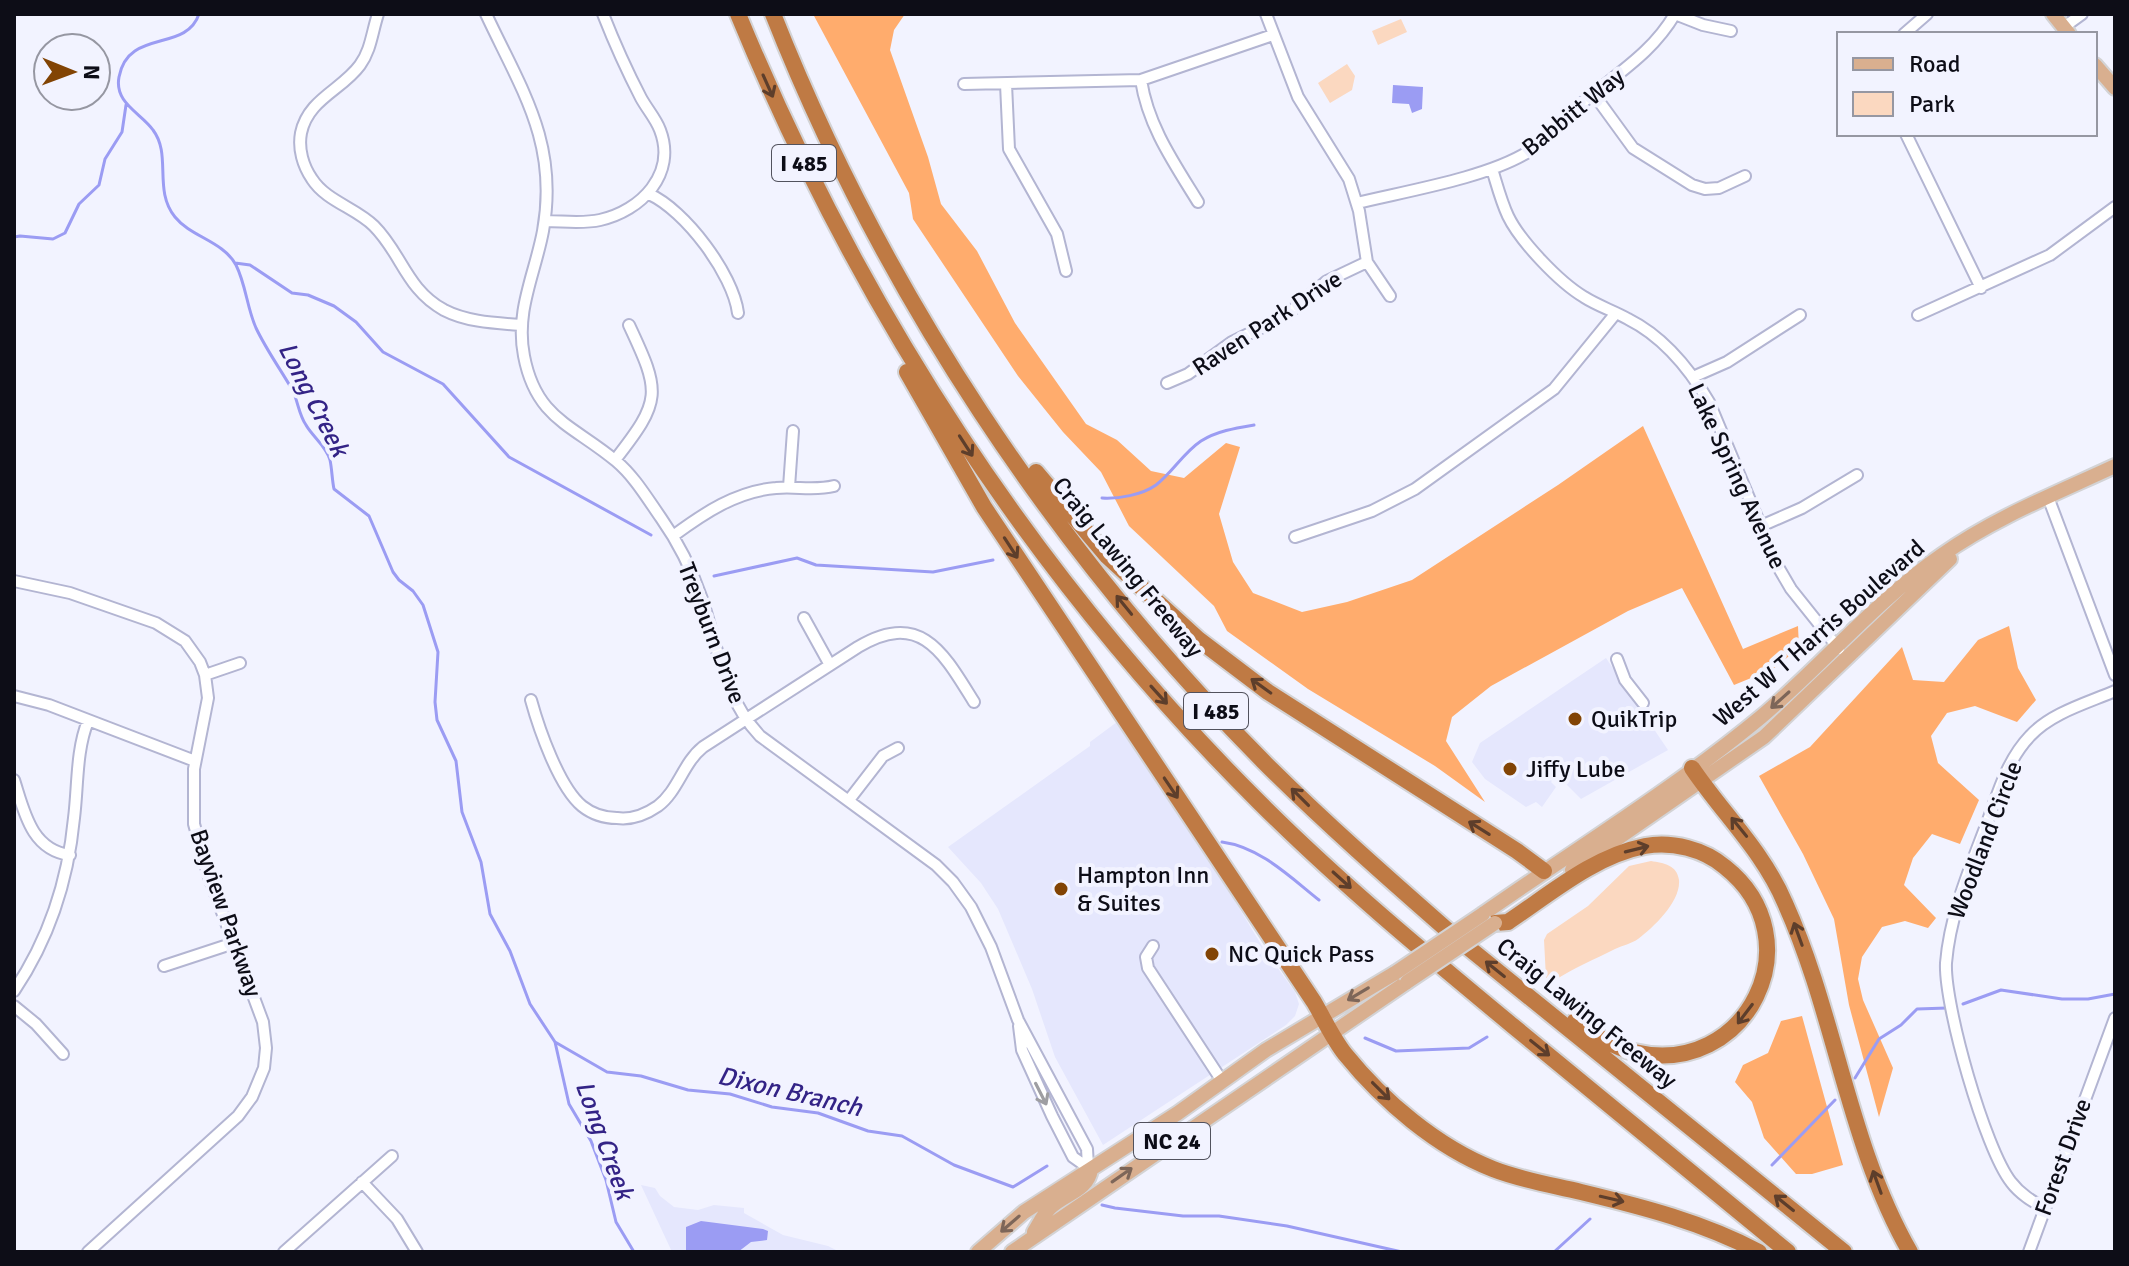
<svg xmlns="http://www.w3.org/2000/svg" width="2129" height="1266" font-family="Signika,sans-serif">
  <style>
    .built { fill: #e5e7fd }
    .green { fill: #fbd8c0 }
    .forest { fill: #ffac6d }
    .water { fill: #9b9cf3 }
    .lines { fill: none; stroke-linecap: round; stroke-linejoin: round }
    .stream { stroke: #9b9cf3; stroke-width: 3 }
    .minor-casing { stroke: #b3b5d2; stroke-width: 14 }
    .major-casing { stroke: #d3d3d5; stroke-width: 18 }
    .highway-casing { stroke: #d3d3d5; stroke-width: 20 }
    .minor { stroke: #fff; stroke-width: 10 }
    .major { stroke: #d9af8f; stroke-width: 14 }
    .highway { stroke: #bf7a44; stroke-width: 16 }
    .major-bridge-casing { stroke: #d3d3d5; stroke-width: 18; stroke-linecap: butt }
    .major-bridge { stroke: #d9af8f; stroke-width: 14 }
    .oneway { stroke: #5d3e2b }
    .oneway2 { stroke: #7d6659 }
    .oneway3 { stroke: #9e9ea2 }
    .poi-dot { fill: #824404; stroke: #f2f3ff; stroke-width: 3 }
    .labels { text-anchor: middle; stroke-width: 8; stroke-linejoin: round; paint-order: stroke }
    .shield { fill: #f2f3ff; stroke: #52525d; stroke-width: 2 }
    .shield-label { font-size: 22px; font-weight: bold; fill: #0d0d17 }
    .street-label { font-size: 24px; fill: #0d0d17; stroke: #f2f3ff }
    .poi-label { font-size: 24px; fill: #0d0d17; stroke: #f2f3ff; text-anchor: start }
    .water-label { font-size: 26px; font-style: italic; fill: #332386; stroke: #f2f3ff }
  </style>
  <rect width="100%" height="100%" fill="#f2f3ff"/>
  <!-- built -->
  <path class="built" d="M1606 658 1668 750 1581 799 1557 775 1551 782 1556 787 1542 807 1536 802 1526 807 1485 779 1472 762 1480 743Z
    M1117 722 1212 863 1262 946 1295 992 1299 1004 1295 1016 1286 1025 1103 1145 1055 1057 1032 989 998 909 981 883 948 847 1090 746V742Z
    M641 1185 655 1188 660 1196 674 1207 698 1210 714 1205 744 1208V1213L783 1235 828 1246 840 1252H672Z"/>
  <!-- green -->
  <path class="green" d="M1401 19 1407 32 1378 45 1372 31Z
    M1347 64 1355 76 1352 90 1330 103 1318 83Z
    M1651 861C1664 863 1677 865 1679 880 1681 901 1654 927 1638 939 1631 944 1623 945 1615 949 1595 959 1574 968 1555 980L1546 978 1544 940 1547 934 1588 906 1629 866Z"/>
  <!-- forest -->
  <path class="forest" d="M813 14H905L894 30 890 50 928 157 941 204 977 251 1015 323 1086 424 1117 440 1151 471 1184 478 1226 443 1240 447 1219 514 1233 562 1253 593 1302 612 1347 602 1412 580 1558 485 1643 426 1743 649 1798 626 1799 648 1773 669 1734 685 1682 588 1628 611 1491 686 1452 717 1446 741 1485 802 1435 766 1308 689 1227 631 1214 606 1129 526 1101 472 1063 432 1018 376 913 219 909 193Z
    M2009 626 2018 668 2036 700 2017 722 1975 706 1947 713 1931 736 1938 763 1979 800 1960 844 1932 834 1913 858 1904 885 1936 918 1928 928 1905 921 1882 927 1862 957 1858 979 1863 1000 1893 1068 1879 1117 1849 1005 1834 919 1803 854 1759 776 1810 747 1902 647 1913 680 1944 682 1978 640Z
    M1802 1016 1843 1165 1812 1174H1796L1764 1138 1752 1102 1735 1082 1743 1065 1768 1053 1781 1021Z"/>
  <!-- water -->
  <path class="water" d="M1393 85 1423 87 1422 109 1412 113 1409 104 1392 103Z
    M701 1221 763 1229 768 1231 767 1240 751 1242 738 1252H686V1227Z"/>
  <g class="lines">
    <!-- stream -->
    <path class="stream" d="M199 14C186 53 128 28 119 77 114 103 141 113 153 130 172 155 153 190 175 217 191 237 223 241 236 265 246 285 247 308 256 328 267 351 281 370 293 391 298 402 299 415 306 425 312 436 327 447 330 460 332 469 332 480 334 489L369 516 393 572 399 580 413 591 423 605 438 652 435 702 437 720 456 761 462 812 481 862 490 914 510 951 530 1004 555 1042 569 1104 591 1141 606 1180 616 1222 634 1252
      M14 237 20 236 53 239 65 233 79 204 99 185 105 159 122 132 126 105
      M235 263 250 265 292 293 308 295 334 306 356 322 383 352 443 384 509 457 651 535
      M1102 498C1118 499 1142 495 1156 485 1173 472 1183 453 1201 441 1217 431 1236 428 1254 425
      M714 576 797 558 816 565 933 572 993 560
      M1222 842C1260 847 1290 877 1319 900
      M1963 1004 2001 990 2062 999H2088L2115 994
      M1365 1038 1396 1051 1469 1048 1487 1037
      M555 1042 607 1072 641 1076 688 1090 730 1094 772 1107 818 1113 868 1131 902 1136 954 1165 1013 1187 1047 1166
      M1855 1078 1879 1039 1901 1025 1917 1009 1947 1008
      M1772 1165 1835 1100
      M1102 1205 1115 1208 1183 1216H1219L1287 1226 1402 1252
      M1554 1252 1590 1219"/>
    <!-- minor casing -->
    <g class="minor-casing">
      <path id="minor" d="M378 14C372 32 371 50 360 65 342 90 308 99 301 133 298 149 303 166 312 179 326 201 356 208 374 226 402 254 406 289 444 310 467 322 495 323 521 325
        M486 14C521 89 559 143 543 231 535 274 515 311 524 356 536 419 573 425 616 461 634 476 647 498 661 518 678 542 692 570 702 599 718 647 723 697 760 736L936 865 953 882 971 907 991 947 1018 1020 1087 1149 1088 1166
        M1266 14 1298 97 1349 179 1359 211 1367 262 1390 296
        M2064 27 2082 14
        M1904 34 1927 14
        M1141 80C1148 126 1174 163 1198 202
        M964 84 1141 80 1273 35
        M1006 84 1009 149 1057 234 1066 271
        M1593 93 1633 148 1692 185 1705 189 1719 188 1745 176
        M1906 134 1981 288
        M1492 169C1497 185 1501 201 1508 216 1520 241 1559 282 1584 297 1598 306 1614 311 1628 319 1664 337 1689 368 1709 402L1777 565 1791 589 1839 649
        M649 194C685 210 733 274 738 313
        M1357 203C1406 191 1486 178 1528 152 1553 135 1572 109 1597 91 1627 67 1655 48 1675 14L1703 25 1731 31
        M545 221C563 221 582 224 600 220 641 211 677 174 660 130 656 119 647 109 641 98 627 71 614 42 603 14
        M1918 315 2050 255 2115 207
        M1693 377 1727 362 1800 315
        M1167 383 1188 374 1232 342 1285 316 1327 281 1367 262
        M615 460C662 400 661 393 629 325
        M789 487 793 431
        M2048 497 2115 675
        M1761 526 1802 508 1857 475
        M673 536C704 513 737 491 776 488 796 486 814 491 834 486
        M1295 537 1372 511 1415 489 1554 389 1616 313
        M14 581 70 593 156 623 185 641 200 662 205 675 208 698 194 769V824L209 877 263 1022 266 1048 264 1068 252 1097 238 1116 88 1252
        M804 618 830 665
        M1617 659 1625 680 1643 703
        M205 675 240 663
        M14 696 49 705 195 761
        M531 700C539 729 559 787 582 806 592 814 604 818 617 818 632 820 645 815 658 806 678 791 683 763 703 747L858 647C921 609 944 654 974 702
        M14 780C24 811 31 850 70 855
        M849 800 883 756 898 748
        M1153 946 1146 957 1148 968 1222 1081
        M164 966 234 943
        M14 991C49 939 68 881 74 818 78 787 76 750 88 721
        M14 1006 36 1024 63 1054
        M1019 1026 1022 1050 1052 1116 1073 1157 1090 1169
        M362 1182 397 1219 417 1252
        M2044 1208C2032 1201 2020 1194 2011 1182 1985 1149 1944 1005 1946 963 1950 914 1970 868 1987 823 1998 793 2007 760 2030 736 2051 713 2087 703 2115 691
        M284 1252 392 1156
        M2029 1252 2115 1018"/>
    </g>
    <!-- major casing -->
    <g class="major-casing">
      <path id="major" d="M2053 14 2069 34
        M2095 65 2115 88
        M1572 870 1764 737 1950 559
        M1483 914C1576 849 1674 789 1761 717 1823 665 1875 601 1942 555 1994 518 2057 493 2115 466
        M1034 1232C1039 1224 1043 1215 1049 1209 1062 1194 1088 1192 1091 1169
        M978 1252 1024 1212 1178 1113 1266 1050 1395 973
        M1012 1252 1407 982"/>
    </g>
    <!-- highway casing -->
    <g class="highway-casing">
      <path id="highway" d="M738 14C859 308 1033 577 1259 802 1339 882 1426 954 1513 1026 1605 1101 1696 1177 1788 1252
        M773 14C882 290 1054 550 1263 761 1324 822 1389 879 1454 936L1844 1252
        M907 372 984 507 1314 1002C1324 1019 1333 1039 1345 1054 1383 1101 1437 1147 1493 1169 1521 1180 1552 1185 1581 1192 1643 1207 1702 1222 1759 1252
        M1036 472 1107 556 1198 639 1268 692 1517 851 1544 871
        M1692 768C1723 814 1763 851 1785 903 1836 1016 1848 1144 1910 1252
        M1495 923 1508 922C1550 894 1594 856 1645 846 1672 841 1704 849 1725 867 1816 939 1747 1079 1634 1052 1612 1047 1593 1034 1575 1021"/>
    </g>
    <!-- minor -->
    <use href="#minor" class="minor"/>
    <!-- major -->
    <use href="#major" class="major"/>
    <!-- highway -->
    <use href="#highway" class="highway"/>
    <!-- major-bridge casing -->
    <g class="major-bridge-casing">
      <path id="major-bridge" d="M1395 973 1483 914
        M1407 982 1495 923"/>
    </g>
    <!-- major-bridge -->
    <use href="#major-bridge" class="major-bridge"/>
  </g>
  <!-- one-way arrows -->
  <defs><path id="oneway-shaft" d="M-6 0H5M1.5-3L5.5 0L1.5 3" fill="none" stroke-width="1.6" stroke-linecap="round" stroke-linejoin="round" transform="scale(2)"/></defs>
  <g class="oneway">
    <use href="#oneway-shaft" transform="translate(768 86) rotate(66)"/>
    <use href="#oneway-shaft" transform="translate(966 446) rotate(57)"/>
    <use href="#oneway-shaft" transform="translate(1011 548) rotate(57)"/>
    <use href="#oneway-shaft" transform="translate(1124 605) rotate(-129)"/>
    <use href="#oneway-shaft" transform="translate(1261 686) rotate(-144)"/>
    <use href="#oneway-shaft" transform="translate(1159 695) rotate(48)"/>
    <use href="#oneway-shaft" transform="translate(1171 788) rotate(56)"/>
    <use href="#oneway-shaft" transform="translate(1300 797) rotate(-135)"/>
    <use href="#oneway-shaft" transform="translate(1739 827) rotate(-129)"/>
    <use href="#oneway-shaft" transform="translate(1479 828) rotate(-148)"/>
    <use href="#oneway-shaft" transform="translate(1637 849) rotate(-14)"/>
    <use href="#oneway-shaft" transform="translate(1342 880) rotate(42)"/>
    <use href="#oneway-shaft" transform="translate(1798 934) rotate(-110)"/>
    <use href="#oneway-shaft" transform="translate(1495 969) rotate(-141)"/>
    <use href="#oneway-shaft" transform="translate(1745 1014) rotate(127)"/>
    <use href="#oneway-shaft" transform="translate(1540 1048) rotate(39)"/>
    <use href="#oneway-shaft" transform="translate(1381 1091) rotate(45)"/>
    <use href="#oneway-shaft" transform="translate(1877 1182) rotate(-110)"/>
    <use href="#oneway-shaft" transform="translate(1612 1199) rotate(13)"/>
    <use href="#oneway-shaft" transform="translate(1784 1203) rotate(-141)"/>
  </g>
  <g class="oneway2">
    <use href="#oneway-shaft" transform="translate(1780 700) rotate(138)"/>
    <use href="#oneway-shaft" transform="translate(1358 994) rotate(149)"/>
    <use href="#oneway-shaft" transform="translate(1122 1175) rotate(-35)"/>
    <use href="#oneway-shaft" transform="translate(1010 1224) rotate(139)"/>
  </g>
  <use class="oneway3" href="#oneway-shaft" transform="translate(1041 1094) rotate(63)"/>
  <!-- markers -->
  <g class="poi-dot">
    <circle cx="1575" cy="719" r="8"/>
    <circle cx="1510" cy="769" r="8"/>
    <circle cx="1061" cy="889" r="8"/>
    <circle cx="1212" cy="954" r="8"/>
  </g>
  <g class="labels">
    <!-- shield labels -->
    <g class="shield">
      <rect x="772" y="145" width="64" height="36" rx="6"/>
      <rect x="1184" y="693" width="64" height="36" rx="6"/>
      <rect x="1134" y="1123" width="76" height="36" rx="6"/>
    </g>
    <g class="shield-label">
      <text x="804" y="171">I 485</text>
      <text x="1216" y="719">I 485</text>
      <text x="1172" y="1149">NC 24</text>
    </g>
    <!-- street labels -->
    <g class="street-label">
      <text transform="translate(1573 112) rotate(-39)" y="8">Babbitt Way</text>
      <text transform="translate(1267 323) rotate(-33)" y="8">Raven Park Drive</text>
      <text transform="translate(1737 476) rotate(65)" y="8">Lake Spring Avenue</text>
      <text transform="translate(1128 567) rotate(51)" y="8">Craig Lawing Freeway</text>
      <text transform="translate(712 633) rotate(69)" y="8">Treyburn Drive</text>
      <text transform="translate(1819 633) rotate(-41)" y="8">West W T Harris Boulevard</text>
      <text transform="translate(1985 840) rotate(-69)" y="8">Woodland Circle</text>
      <text transform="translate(226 913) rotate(71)" y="8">Bayview Parkway</text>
      <text transform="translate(1587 1013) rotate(39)" y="8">Craig Lawing Freeway</text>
      <text transform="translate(2063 1157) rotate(-70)" y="8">Forest Drive</text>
    </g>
    <!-- poi labels -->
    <g class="poi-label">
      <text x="1591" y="727">QuikTrip</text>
      <text x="1526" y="777">Jiffy Lube</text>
      <text x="1077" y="883">Hampton Inn<tspan x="1077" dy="28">&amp; Suites</tspan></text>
      <text x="1228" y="962">NC Quick Pass</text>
    </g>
    <!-- water labels -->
    <g class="water-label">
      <text transform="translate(314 399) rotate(63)" y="9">Long Creek</text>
      <text transform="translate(790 1091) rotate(13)" y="9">Dixon Branch</text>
      <text transform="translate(605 1140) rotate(70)" y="9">Long Creek</text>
    </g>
  </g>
  <!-- border -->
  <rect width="2129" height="1266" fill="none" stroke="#0d0d17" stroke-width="32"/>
  <!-- legend -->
  <rect x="1837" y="32" width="260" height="104" fill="#f2f3ff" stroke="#9697a2" stroke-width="2"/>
  <rect x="1853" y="58" width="40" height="12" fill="#d9af8f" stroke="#9697a2" stroke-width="2"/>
  <text x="1909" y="72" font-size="24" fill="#0d0d17">Road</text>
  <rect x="1853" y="92" width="40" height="24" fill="#fbd8c0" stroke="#9697a2" stroke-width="2"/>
  <text x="1909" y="112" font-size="24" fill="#0d0d17">Park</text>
  <!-- north arrow -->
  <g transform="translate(72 72) rotate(91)"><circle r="38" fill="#f2f3ff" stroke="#9697a2" stroke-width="2"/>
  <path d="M0-6L14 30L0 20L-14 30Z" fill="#824404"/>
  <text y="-12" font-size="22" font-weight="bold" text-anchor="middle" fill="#0d0d17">N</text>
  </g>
</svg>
